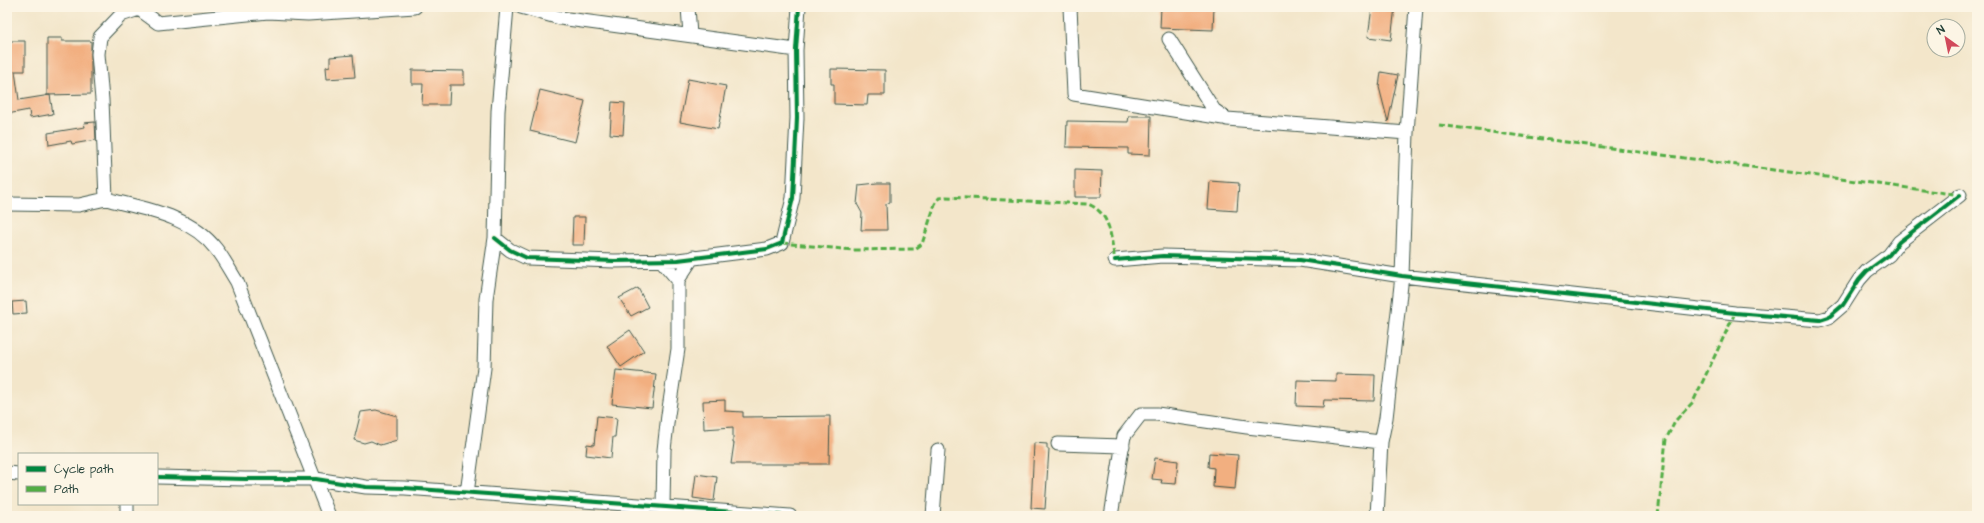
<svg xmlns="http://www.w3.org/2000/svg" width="1984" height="523" font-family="'Architects Daughter',sans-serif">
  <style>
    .building { fill: #f2af80 }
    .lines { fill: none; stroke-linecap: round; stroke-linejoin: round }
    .minor-casing { stroke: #3f564a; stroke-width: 15 }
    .minor { stroke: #fff; stroke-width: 13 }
    .quiet { stroke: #52ad45; stroke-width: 3; stroke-dasharray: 6 3; stroke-linecap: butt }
    .cycleway-casing { stroke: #fcf5e5; stroke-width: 6 }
    .cycleway { stroke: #00873e; stroke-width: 4 }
  </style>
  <rect width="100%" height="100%" fill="#fcf5e5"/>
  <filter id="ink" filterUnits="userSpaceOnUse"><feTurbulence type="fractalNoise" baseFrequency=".025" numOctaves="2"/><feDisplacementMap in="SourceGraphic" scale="8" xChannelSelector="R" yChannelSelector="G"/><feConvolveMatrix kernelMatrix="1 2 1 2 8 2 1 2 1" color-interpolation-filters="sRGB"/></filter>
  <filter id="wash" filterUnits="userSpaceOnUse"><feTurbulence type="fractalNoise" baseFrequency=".012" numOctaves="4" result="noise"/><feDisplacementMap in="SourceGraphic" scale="16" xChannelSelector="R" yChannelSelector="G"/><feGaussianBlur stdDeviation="0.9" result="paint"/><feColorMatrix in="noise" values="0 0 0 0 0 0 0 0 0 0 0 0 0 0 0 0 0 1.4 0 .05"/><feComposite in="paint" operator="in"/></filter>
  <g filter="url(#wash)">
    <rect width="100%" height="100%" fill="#f3e6ca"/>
    <g id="blocks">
      <!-- building -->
      <path class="building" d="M1161 7H1214L1213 30 1160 28Z
        M1372 7H1395L1391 40 1368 37Z
        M47 38H62V41H91V94L47 95Z
        M7 41H25V71H15L19 100 50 95 53 114 30 118 29 110 7 114Z
        M353 55 355 77 327 79 326 67 330 66V57Z
        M831 69 885 70V95H868L867 105 834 104V84H831Z
        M412 70 464 71V85H450L449 105H422L423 84H412Z
        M1381 72 1398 75 1388 122 1379 87Z
        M688 79 726 86 718 129 680 122Z
        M540 90 585 101 575 142 530 131Z
        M612 102 625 103 623 135 610 134Z
        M1129 116H1151L1150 155 1128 154V148L1066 147 1067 121 1128 122Z
        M95 122 96 140 72 144 71 141 49 145 48 133 85 127 84 123Z
        M1075 170 1102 171 1101 197H1075Z
        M1210 181 1239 183 1237 211 1208 209Z
        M877 183H890V202L886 204 887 230H861L862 213 857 204 859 185Z
        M573 217H585L584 245H572Z
        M638 288 648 307 631 316 619 298Z
        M26 301 27 313 13 314 12 302Z
        M630 330 644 351 621 367 607 346Z
        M616 370 656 374 652 408 612 404Z
        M1336 374 1375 375 1374 401 1324 400 1323 407 1296 406 1297 380 1336 381Z
        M725 400V411L743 412V417L830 416 829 464H731L734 443H733V427L704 429 703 401Z
        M376 410 397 416V440L380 445 371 441 364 443 354 440 361 412Z
        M597 416 617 418 615 437H613L611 458 586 455 587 444 594 445Z
        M1034 443 1047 444V449H1049L1045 509 1031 508Z
        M1209 453 1238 455 1235 489 1213 487 1214 468 1208 467Z
        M1155 458 1178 461 1176 484 1161 483 1162 480 1152 479Z
        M696 474 717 477 714 501 693 498Z"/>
    </g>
  </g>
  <g filter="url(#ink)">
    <use href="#blocks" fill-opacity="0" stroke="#3f564a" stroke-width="1"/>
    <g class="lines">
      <!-- minor casing -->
      <g class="minor-casing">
        <path id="minor" d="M521 7 560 18 796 50
          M688 7 690 35
          M1070 7 1074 94 1223 118
          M139 9 158 23 268 12 308 14 415 7
          M1169 39 1214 110 1227 119 1407 133
          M106 199C144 209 190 215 216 249 224 259 230 271 237 282L329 516
          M7 204 79 205 106 199 102 100 98 54 100 37 121 15 139 9 138 7
          M495 238 510 250 527 258 614 261 678 260 767 249 782 243 793 198 797 118 796 50 799 7
          M661 260 678 280V349L668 415 664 450 663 507
          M1115 260 1163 256 1300 260 1402 276 1735 313 1820 320 1829 317 1843 305 1859 280 1867 271 1889 255 1899 242 1960 195
          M678 280 693 257
          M1058 444 1123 446
          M7 473 19 474
          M157 477 245 479H316L366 487 405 488 790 516
          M467 493 484 368 486 299 495 238 498 111 507 7
          M127 516V504
          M933 516 938 450
          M1111 516 1124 436 1141 414H1157L1247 427 1381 442
          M1377 516 1381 442 1386 418 1402 276 1407 133 1416 7"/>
      </g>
      <!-- minor -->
      <use href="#minor" class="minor"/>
      <!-- quiet -->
      <path class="quiet" d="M1439 125 1960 195
        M782 243 853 250 915 249 922 244 935 204 939 198 946 197 1088 204C1112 214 1110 237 1115 260
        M1658 516 1666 439 1676 420 1693 402 1735 313"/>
      <!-- cycleway casing -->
      <g class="cycleway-casing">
        <path id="cycleway" d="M495 238 510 250 527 258 614 261 678 260 767 249 782 243 793 198 797 118 796 50 799 7
          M1115 260 1163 256 1300 260 1402 276 1735 313 1820 320 1829 317 1843 305 1859 280 1867 271 1889 255 1899 242 1960 195
          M157 477 245 479H316L366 487 405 488 790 516"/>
      </g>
      <!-- cycleway -->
      <use href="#cycleway" class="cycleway"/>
    </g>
  </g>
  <!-- margin -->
  <rect width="1984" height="523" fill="none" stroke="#fcf5e5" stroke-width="24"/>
  <!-- legend -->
  <rect x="18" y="453" width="140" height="52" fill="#fcf5e5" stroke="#a4ab9e"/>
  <rect x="26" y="466" width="20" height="6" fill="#00873e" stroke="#a4ab9e"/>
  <text x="54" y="473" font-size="12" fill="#1f3d34">Cycle path</text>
  <rect x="26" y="486" width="20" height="6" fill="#52ad45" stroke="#a4ab9e"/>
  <text x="54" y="493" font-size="12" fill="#1f3d34">Path</text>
  <!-- north arrow -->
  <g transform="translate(1946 38) rotate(327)"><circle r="19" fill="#fcf5e5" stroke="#a4ab9e"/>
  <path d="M0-3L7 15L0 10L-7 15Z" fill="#d1495b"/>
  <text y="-6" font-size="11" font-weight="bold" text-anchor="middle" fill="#1f3d34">N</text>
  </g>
</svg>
